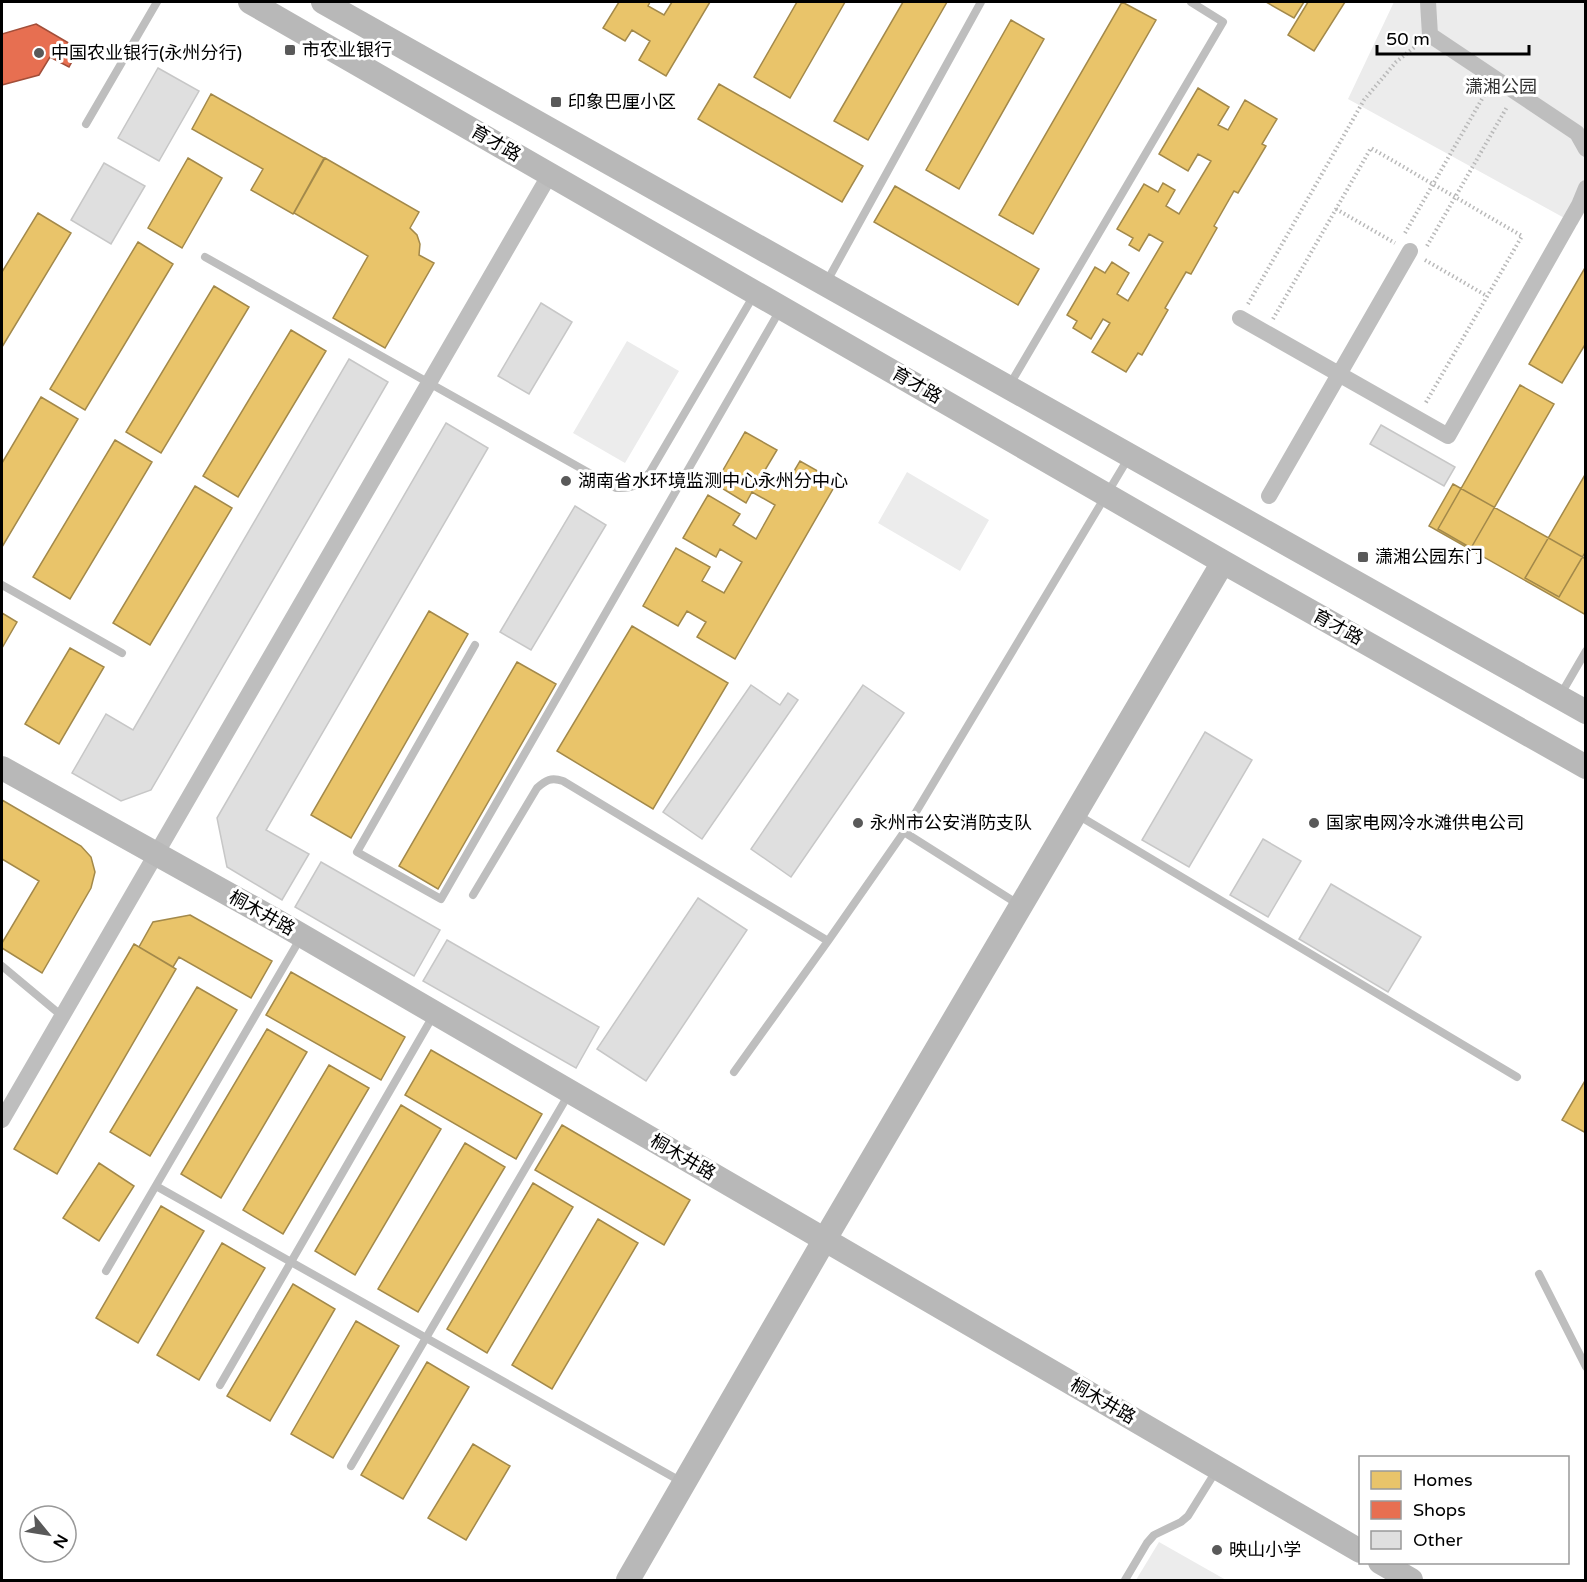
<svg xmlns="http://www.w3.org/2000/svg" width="1587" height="1582" font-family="'Varela Round','Noto Sans SC',sans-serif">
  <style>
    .green { fill: #ececec }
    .homes { fill: #e9c46a; stroke: #a3894a; stroke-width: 1.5 }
    .shops { fill: #e76f51; stroke: #a24e39; stroke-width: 1.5 }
    .building { fill: #dfdfdf; stroke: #c7c7c7; stroke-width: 1.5 }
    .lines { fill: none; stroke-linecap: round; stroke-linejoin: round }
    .path { stroke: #b9b9b9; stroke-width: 4; stroke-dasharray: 1.5 3; stroke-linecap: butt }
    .lane { stroke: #bebebe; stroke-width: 8 }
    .street { stroke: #bebebe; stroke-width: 16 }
    .secondary { stroke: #b8b8b8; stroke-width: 24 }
    .poi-dot { fill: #595959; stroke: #fff; stroke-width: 2 }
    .labels { text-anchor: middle; stroke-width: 6; stroke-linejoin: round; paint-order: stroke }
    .poi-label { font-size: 18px; fill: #000; stroke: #fff; text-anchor: start }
    .park-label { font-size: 18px; fill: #333; stroke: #fff }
    .street-label { font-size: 18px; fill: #000; stroke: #fff }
  </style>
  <rect width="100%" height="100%" fill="#fff"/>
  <!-- green -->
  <path class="green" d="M1394 2H1585V211L1577 225 1348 99Z
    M627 341 679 371 625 463 573 433Z
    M907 472 989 520 960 571 878 523Z
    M1159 1542 1226 1580H1136Z"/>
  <!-- homes -->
  <path class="homes" d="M619 2H650L648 6 664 15 672 2H710L666 76 639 60 650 41 632 30 625 41 603 28Z
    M797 2H845L790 98 754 77Z
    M903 2H947L868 140 834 121Z
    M1122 2 1156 20 1033 234 999 215Z
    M1266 2H1304L1294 18Z
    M1308 2H1345L1314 51 1288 35Z
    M1011 20 1044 39 959 189 926 170Z
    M719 84 863 166 842 202 698 119Z
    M1198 88 1229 107 1218 125 1228 130 1245 100 1277 119 1262 144 1266 146 1238 193 1234 191 1214 226 1217 228 1191 274 1186 272 1165 308 1168 310 1142 355 1138 353 1126 372 1092 352 1110 323 1103 319 1091 339 1073 328 1077 321 1067 315 1095 267 1105 273 1112 262 1129 273 1117 294 1128 301 1163 242 1149 234 1139 251 1129 245 1133 238 1117 229 1144 184 1158 192 1163 183 1175 190 1166 206 1179 214 1211 161 1198 154 1188 171 1159 154Z
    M211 94 324 158 293 214 251 190 263 169 192 129Z
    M188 158 222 178 182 248 148 228Z
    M325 158 419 212 410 228 417 235 420 244 419 255 434 263 385 348 333 318 368 256 294 213Z
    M895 186 1039 269 1018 305 874 222Z
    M38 213 71 233 2 347V272Z
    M138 242 173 264 85 410 50 389Z
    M1586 266V343L1562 383 1529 364Z
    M214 286 249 307 161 453 126 432Z
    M291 330 326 351 238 497 203 476Z
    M1520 385 1554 404 1471 548 1438 529Z
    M41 397 78 419 2 547V463Z
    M745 432 777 450 765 470 787 483 800 461 837 482 735 659 697 637 706 622 687 611 678 626 643 606 676 548 710 567 702 581 724 593 742 562 720 549 716 557 683 538 708 495 740 514 733 525 756 539 775 505 752 492 746 503 715 484Z
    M115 440 152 462 70 599 33 577Z
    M1586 473V551L1559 597 1525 578Z
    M1453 484 1586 559V615L1429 526Z
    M195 486 232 508 150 645 113 623Z
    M429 611 468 634 351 838 311 815Z
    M2 613 17 622 2 648Z
    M632 626 728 683 653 809 557 751Z
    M70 648 104 667 59 744 25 724Z
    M517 662 556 684 438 889 399 866Z
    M2 800 81 846 91 857 95 872 91 888 42 973 2 948V943L39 881 2 859Z
    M190 915 272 961 251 998 179 957 173 967 139 947 153 922Z
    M134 944 176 969 57 1174 14 1149Z
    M291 972 405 1037 381 1080 266 1015Z
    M197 987 237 1010 150 1156 110 1132Z
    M267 1029 307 1052 221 1198 181 1174Z
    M431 1050 542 1114 516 1159 405 1095Z
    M329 1065 369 1088 283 1234 243 1210Z
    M1586 1079V1133L1562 1120Z
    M401 1105 441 1129 355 1275 315 1251Z
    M562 1125 690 1200 664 1245 535 1170Z
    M465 1143 505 1167 418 1312 378 1289Z
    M99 1163 134 1186 99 1241 63 1218Z
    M533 1183 573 1207 487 1353 447 1329Z
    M161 1206 204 1231 138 1343 96 1318Z
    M598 1219 638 1243 552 1389 512 1365Z
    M222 1243 265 1268 199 1380 157 1355Z
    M293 1284 335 1309 270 1421 227 1396Z
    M356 1321 399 1346 333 1458 291 1434Z
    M427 1362 469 1387 403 1499 361 1475Z
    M473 1444 510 1466 466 1540 428 1518Z"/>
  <!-- shops -->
  <path class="shops" d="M36 24 79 49 69 67 50 57 39 75 2 85V34Z"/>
  <!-- building -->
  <path class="building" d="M158 68 199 91 159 161 118 138Z
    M104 163 145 186 111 244 71 220Z
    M541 303 572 322 529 394 498 376Z
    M349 359 388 382 151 790 121 801 72 773 106 714 133 730Z
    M446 423 488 448 266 830 309 854 282 900 227 867 217 818Z
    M1381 425 1455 467 1444 486 1370 444Z
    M575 506 606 525 531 650 500 632Z
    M751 685 780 705 788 693 798 700 702 839 663 812Z
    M863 685 904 713 791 877 751 849Z
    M1205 732 1252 760 1189 867 1142 840Z
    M1263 839 1301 861 1268 917 1230 895Z
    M321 862 440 930 414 976 295 907Z
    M1331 884 1421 937 1388 992 1299 939Z
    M698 898 747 930 646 1081 597 1049Z
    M447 940 599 1027 576 1068 423 981Z"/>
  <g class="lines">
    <!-- path -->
    <path class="path" d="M1336 209 1395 243
      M1405 233 1486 92
      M1427 246 1507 107
      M1425 260 1487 296
      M1248 304 1364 100 1396 62 1416 46
      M1273 319 1371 148 1522 236 1425 404"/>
    <!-- lane -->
    <path class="lane" d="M86 124 157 2
      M205 257 616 488C633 489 639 485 650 472L754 295
      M826 283 981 2
      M1009 386 1223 22 1191 2
      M2 585 122 653
      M475 645 357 852 441 899 780 310
      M1561 694 1586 651
      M1076 814 1517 1077
      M904 832 1018 904
      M473 895 537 788C546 780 551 777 563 781L828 941 904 832 1129 457
      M2 966 62 1016
      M734 1072 828 941
      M156 1186 682 1482
      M106 1271 300 939
      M1539 1274 1586 1367
      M220 1385 433 1016
      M351 1466 570 1092
      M1125 1580 1147 1543 1154 1535 1181 1522 1188 1516 1216 1471"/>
    <!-- street -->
    <path class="street" d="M1428 2 1430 35 1577 133 1586 149
      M1240 318 1448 436 1579 205 1586 188
      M1269 496 1410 251
      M2 1120 550 174"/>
    <!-- secondary -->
    <path class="secondary" d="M250 2 1223 562 1586 767
      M323 2 1586 712
      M2 768 275 920 1360 1551
      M1380 1562 1411 1580
      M628 1580 825 1239 1223 562"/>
  </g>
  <!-- markers -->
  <g class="poi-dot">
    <rect x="284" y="44" width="12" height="12" rx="3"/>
    <circle cx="39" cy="53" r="6"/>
    <rect x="550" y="96" width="12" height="12" rx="3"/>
    <circle cx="566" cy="481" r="6"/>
    <rect x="1357" y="551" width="12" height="12" rx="3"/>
    <circle cx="858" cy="823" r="6"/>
    <circle cx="1314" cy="823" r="6"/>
    <circle cx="1217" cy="1550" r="6"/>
  </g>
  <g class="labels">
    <!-- poi labels -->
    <g class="poi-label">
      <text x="302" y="56">市农业银行</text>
      <text x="51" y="59">中国农业银行(永州分行)</text>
      <text x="568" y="108">印象巴厘小区</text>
      <text x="578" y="487">湖南省水环境监测中心永州分中心</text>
      <text x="1375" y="563">潇湘公园东门</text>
      <text x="870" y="829">永州市公安消防支队</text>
      <text x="1326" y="829">国家电网冷水滩供电公司</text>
      <text x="1229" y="1556">映山小学</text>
    </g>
    <!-- park labels -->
    <g class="park-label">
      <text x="1501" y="93">潇湘公园</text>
    </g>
    <!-- street labels -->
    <g class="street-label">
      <text transform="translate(496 143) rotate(30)" y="6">育才路</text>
      <text transform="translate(917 385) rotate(30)" y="6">育才路</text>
      <text transform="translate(1338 627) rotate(29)" y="6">育才路</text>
      <text transform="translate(262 913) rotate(29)" y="6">桐木井路</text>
      <text transform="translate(683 1157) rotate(30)" y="6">桐木井路</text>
      <text transform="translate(1103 1401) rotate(30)" y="6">桐木井路</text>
    </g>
  </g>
  <!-- border -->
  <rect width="1587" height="1582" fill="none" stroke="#000000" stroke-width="6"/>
  <!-- legend -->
  <rect x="1359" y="1456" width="210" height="108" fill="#ffffff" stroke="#999999" stroke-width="1.5"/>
  <rect x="1371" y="1471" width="30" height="18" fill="#e9c46a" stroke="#999999" stroke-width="1.5"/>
  <text x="1413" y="1486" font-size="18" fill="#000000">Homes</text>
  <rect x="1371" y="1501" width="30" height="18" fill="#e76f51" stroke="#999999" stroke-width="1.5"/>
  <text x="1413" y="1516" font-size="18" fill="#000000">Shops</text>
  <rect x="1371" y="1531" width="30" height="18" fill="#dfdfdf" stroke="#999999" stroke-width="1.5"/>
  <text x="1413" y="1546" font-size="18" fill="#000000">Other</text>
  <!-- north arrow -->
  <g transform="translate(48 1534) rotate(120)"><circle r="28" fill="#ffffff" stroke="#999999" stroke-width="1.5"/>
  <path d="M0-4.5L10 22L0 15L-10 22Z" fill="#595959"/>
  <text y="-9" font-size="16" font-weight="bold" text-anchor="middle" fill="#000000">N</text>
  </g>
  <!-- scale -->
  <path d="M1377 45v9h152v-9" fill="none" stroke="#000000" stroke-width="3"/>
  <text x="1386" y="45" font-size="18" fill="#000000" stroke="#ffffff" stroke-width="4.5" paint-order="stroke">50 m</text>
</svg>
